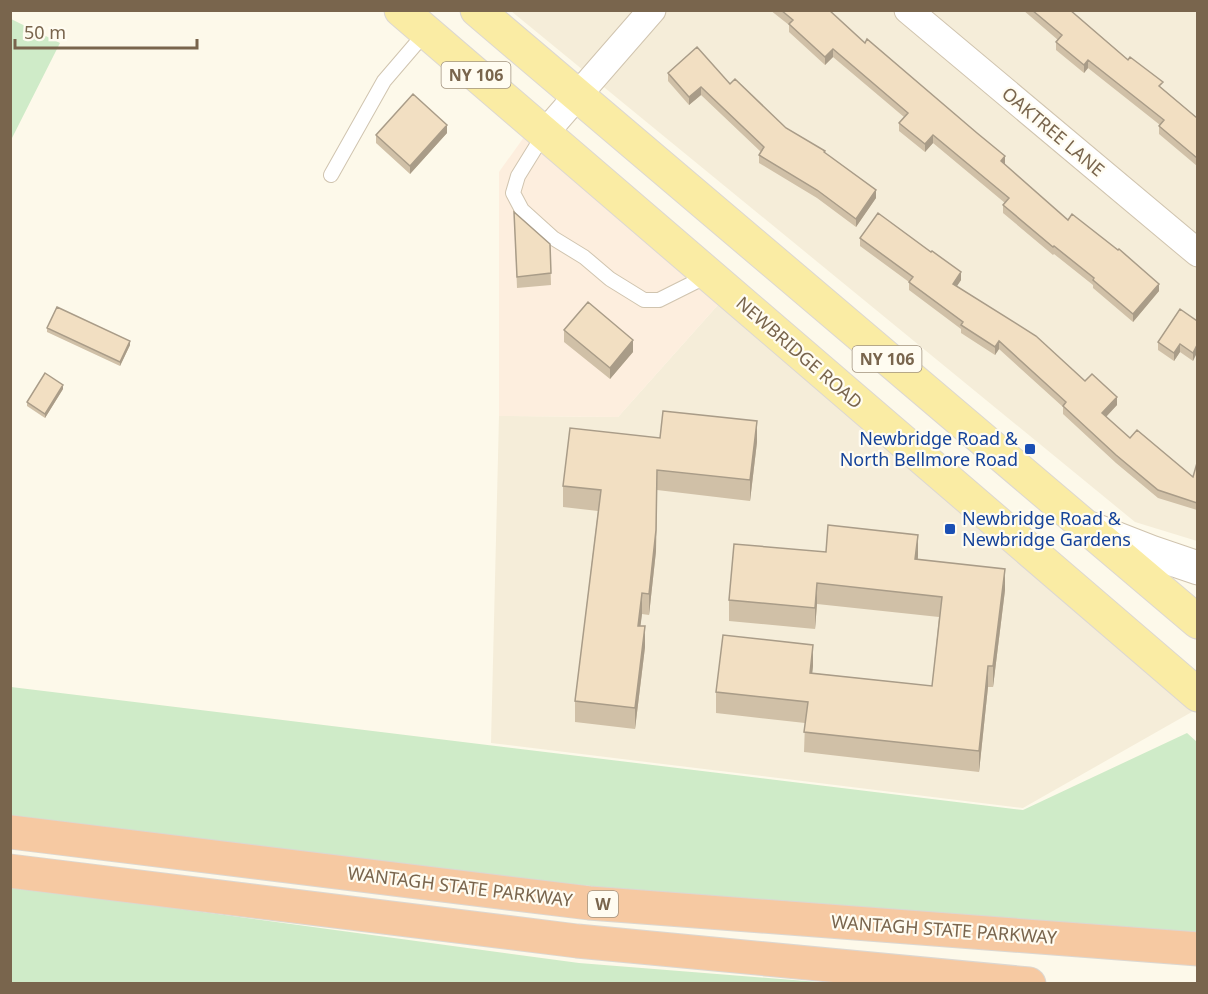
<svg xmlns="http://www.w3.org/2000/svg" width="1208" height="994" font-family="'Noto Sans',sans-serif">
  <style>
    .residential { fill: #f5edd9 }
    .commercial { fill: #fdeede }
    .green { fill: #cfebc8 }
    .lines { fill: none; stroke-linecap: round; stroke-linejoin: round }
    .service-casing { stroke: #d0c4af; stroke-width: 16 }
    .minor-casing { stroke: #d0c4af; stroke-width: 29 }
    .tertiary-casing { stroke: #d0c4af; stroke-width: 35 }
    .primary-casing { stroke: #dcd7d1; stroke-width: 35 }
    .motorway-casing { stroke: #dcd7d1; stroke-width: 35 }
    .service { stroke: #fff; stroke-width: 14 }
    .minor { stroke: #fff; stroke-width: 27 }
    .tertiary { stroke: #fff; stroke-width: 33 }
    .primary { stroke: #faeca4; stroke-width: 33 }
    .motorway { stroke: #f6c9a2; stroke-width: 33 }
    .wall { fill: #d0c0a7 }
    .shaded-wall { fill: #a99c88 }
    .building { fill: #f2dfc2; stroke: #a99c88; stroke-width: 1.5 }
    .transit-dot { fill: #1a4fb4; stroke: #fffcf1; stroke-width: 2 }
    .labels { text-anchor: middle; stroke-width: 4.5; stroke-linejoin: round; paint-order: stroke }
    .shield { fill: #fffcf1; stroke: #a1927e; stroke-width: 1.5 }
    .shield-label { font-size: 16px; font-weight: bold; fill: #79654d }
    .street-label { font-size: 18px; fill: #79654d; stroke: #fffcf1 }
    .transit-label { font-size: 18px; fill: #164399; stroke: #fffcf1; text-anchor: end }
  </style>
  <rect width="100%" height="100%" fill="#fdf9ea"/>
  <!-- residential -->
  <path class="residential" d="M511 11H1197V541L1135 522Z
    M725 297 1197 709 1023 808 491 743 499 416 618 417Z"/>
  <!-- commercial -->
  <path class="commercial" d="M529 130 725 297 618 417 499 416V172Z"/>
  <!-- green -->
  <path class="green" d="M11 19 60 43 11 140Z
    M11 687 1023 810 1187 733 1197 742V940C998 923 799 907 600 887 403 867 207 843 11 817Z
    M11 886 579 963 831 983 11 984Z"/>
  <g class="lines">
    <!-- service casing -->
    <g class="service-casing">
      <path id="service" d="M544 134 518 176 513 193 522 210 553 238 584 257 610 279 644 300H659L709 275
        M331 175 384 81 426 32"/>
    </g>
    <!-- minor casing -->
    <g class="minor-casing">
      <path id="minor" d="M908 10 1198 253
        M544 134 652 10"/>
    </g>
    <!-- tertiary casing -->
    <g class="tertiary-casing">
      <path id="tertiary" d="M1092 529 1151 552 1198 568"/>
    </g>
    <!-- primary casing -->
    <g class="primary-casing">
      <path id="primary" d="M401 10 1198 695
        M477 10 1198 622"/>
    </g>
    <!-- motorway casing -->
    <g class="motorway-casing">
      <path id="motorway" d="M10 832 589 903 1198 949
        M10 871 577 941 1029 984"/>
    </g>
    <!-- service -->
    <use href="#service" class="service"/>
    <!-- minor -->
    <use href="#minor" class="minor"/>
    <!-- tertiary -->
    <use href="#tertiary" class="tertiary"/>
    <!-- primary -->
    <use href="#primary" class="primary"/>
    <!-- motorway -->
    <use href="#motorway" class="motorway"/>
  </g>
  <!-- wall -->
  <path class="wall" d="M770 10H829L865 43 1005 164V165L1068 220 1159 291 1133 322 1093 288V285L1054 254 1053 255 1003 213V205L1005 203 933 143 925 152 899 131V123L904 117 833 57 825 65 789 32V25Z
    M1023 10H1070L1197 118V166L1159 134V126L1160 125 1088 68 1084 73 1056 50V42L1058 40Z
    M668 73 730 84 786 128 825 153 876 198 856 227 817 198 759 163V155L761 152 701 95 689 105 668 81Z
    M447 133 410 174 376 143V135Z
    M514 212 550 244 551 285 517 288Z
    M860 238 961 280 957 286 1117 405 1106 417 1130 438 1193 477 1197 463V510L1158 498 1116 463 1063 414V407L999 349 995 355 961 333V329L909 290V282L860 246Z
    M1197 321 1193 361 1180 352 1174 361 1158 350V342Z
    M47 328 130 345 120 366 47 332Z
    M564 330 633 352 610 379 564 342Z
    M63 389 45 418 27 406V402Z
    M660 438 757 442 750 501 657 490 656 551 649 615 642 614 640 626 645 647 635 729 575 722V701L598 511 563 507V486Z
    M918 556V559L1005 590 993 687H988L979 772 804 752 805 723 716 713V692L813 666 812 673 932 686 939 617 817 604 815 629 729 621V600Z"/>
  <!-- shaded-wall -->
  <path class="shaded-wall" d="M833 49V57L825 65V57Z
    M1088 60V68L1084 73V65Z
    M701 87V95L689 105V97Z
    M447 125V133L410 174V166Z
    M933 135V143L925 152V144Z
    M1005 156V164L1001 169V161Z
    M876 190V198L856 227V219Z
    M961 272V280L953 292V284Z
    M1159 284V291L1133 322V314Z
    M633 340V352L610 379V368Z
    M130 341V345L120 366V362Z
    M999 341V349L995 355V347Z
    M1180 344V352L1174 361V353Z
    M1197 345V353L1193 361V353Z
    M63 385V389L45 418V414Z
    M1117 397V405L1102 421V413Z
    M757 421V442L750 501V480Z
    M657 470 656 551 649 615V594Z
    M918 535V556L915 580V559Z
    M1005 569V590L993 687V666Z
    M817 583V604L815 629V608Z
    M642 593V614L638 646V626Z
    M645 626V647L635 729V708Z
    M813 645V666L810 694V673Z
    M988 666V687L979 772V751Z"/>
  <!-- building -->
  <path class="building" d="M781 10H829L865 43 867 39 977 133 1005 156 1001 161 1068 220 1072 214 1118 250 1119 249 1159 284 1133 314 1093 280 1094 278 1054 246 1053 247 1003 205 1009 198 933 135 925 144 899 123 908 113 833 49 825 57 789 24 793 20Z
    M1032 10H1070L1128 60 1130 57 1163 82 1159 86 1197 118V158L1159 126 1164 120 1088 60 1084 65 1056 42 1062 35Z
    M697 47 730 84 735 79 786 128 825 151 824 152 876 190 856 219 817 190 759 155 764 147 701 87 689 97 668 73Z
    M413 94 447 125 410 166 376 135Z
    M514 212 550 244 551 273 517 277Z
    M878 213 931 252 932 251 961 272 953 284 1036 336 1085 381 1092 374 1117 397 1102 413 1130 438 1137 430 1193 477 1197 463V503L1158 490 1116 455 1063 406 1066 402 999 341 995 347 961 325 963 322 909 282 913 277 860 238Z
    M588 302 633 340 610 368 564 330Z
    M57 307 130 341 120 362 47 328Z
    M1180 309 1197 321V345L1193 353 1180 344 1174 353 1158 342Z
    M45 373 63 385 45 414 27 402Z
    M663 411 757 421 750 480 657 470 656 530 649 594 642 593 638 626H645L635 708 575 701 601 490 563 486 570 428 660 438Z
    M828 525 918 535 915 559 1005 569 993 666H988L979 751 804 732 808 702 716 692 723 635 813 645 810 673 932 686 942 597 817 583 815 608 729 600 734 544 826 552Z"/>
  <!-- markers -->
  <g class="transit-dot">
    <rect x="1024" y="443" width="12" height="12" rx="3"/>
    <rect x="944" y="523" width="12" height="12" rx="3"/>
  </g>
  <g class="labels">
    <!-- shield labels -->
    <g class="shield">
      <rect x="441.5" y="62" width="69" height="26" rx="4.5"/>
      <rect x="852.5" y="346" width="69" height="26" rx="4.5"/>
      <rect x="588" y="891" width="30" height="26" rx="4.5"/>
    </g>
    <g class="shield-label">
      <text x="476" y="81">NY 106</text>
      <text x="887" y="365">NY 106</text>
      <text x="603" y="910">W</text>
    </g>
    <!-- street labels -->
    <g class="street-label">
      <text transform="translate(1053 132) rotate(40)" y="6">OAKTREE LANE</text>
      <text transform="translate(799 353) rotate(41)" y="6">NEWBRIDGE ROAD</text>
      <text transform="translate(460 887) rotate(7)" y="6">WANTAGH STATE PARKWAY</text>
      <text transform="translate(944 930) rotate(4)" y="6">WANTAGH STATE PARKWAY</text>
    </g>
    <!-- transit labels -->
    <g class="transit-label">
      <text x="1018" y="445">Newbridge Road &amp;<tspan x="1018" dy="21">North Bellmore Road</tspan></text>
      <text x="962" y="525" text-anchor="start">Newbridge Road &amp;<tspan x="962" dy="21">Newbridge Gardens</tspan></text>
    </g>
  </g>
  <!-- border -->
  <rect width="1208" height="994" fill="none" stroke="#79654d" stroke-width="24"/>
  <!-- scale -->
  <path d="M15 39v9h182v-9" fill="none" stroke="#79654d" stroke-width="3"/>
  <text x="24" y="39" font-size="18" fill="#79654d" stroke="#fffcf1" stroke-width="4.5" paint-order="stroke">50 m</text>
</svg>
